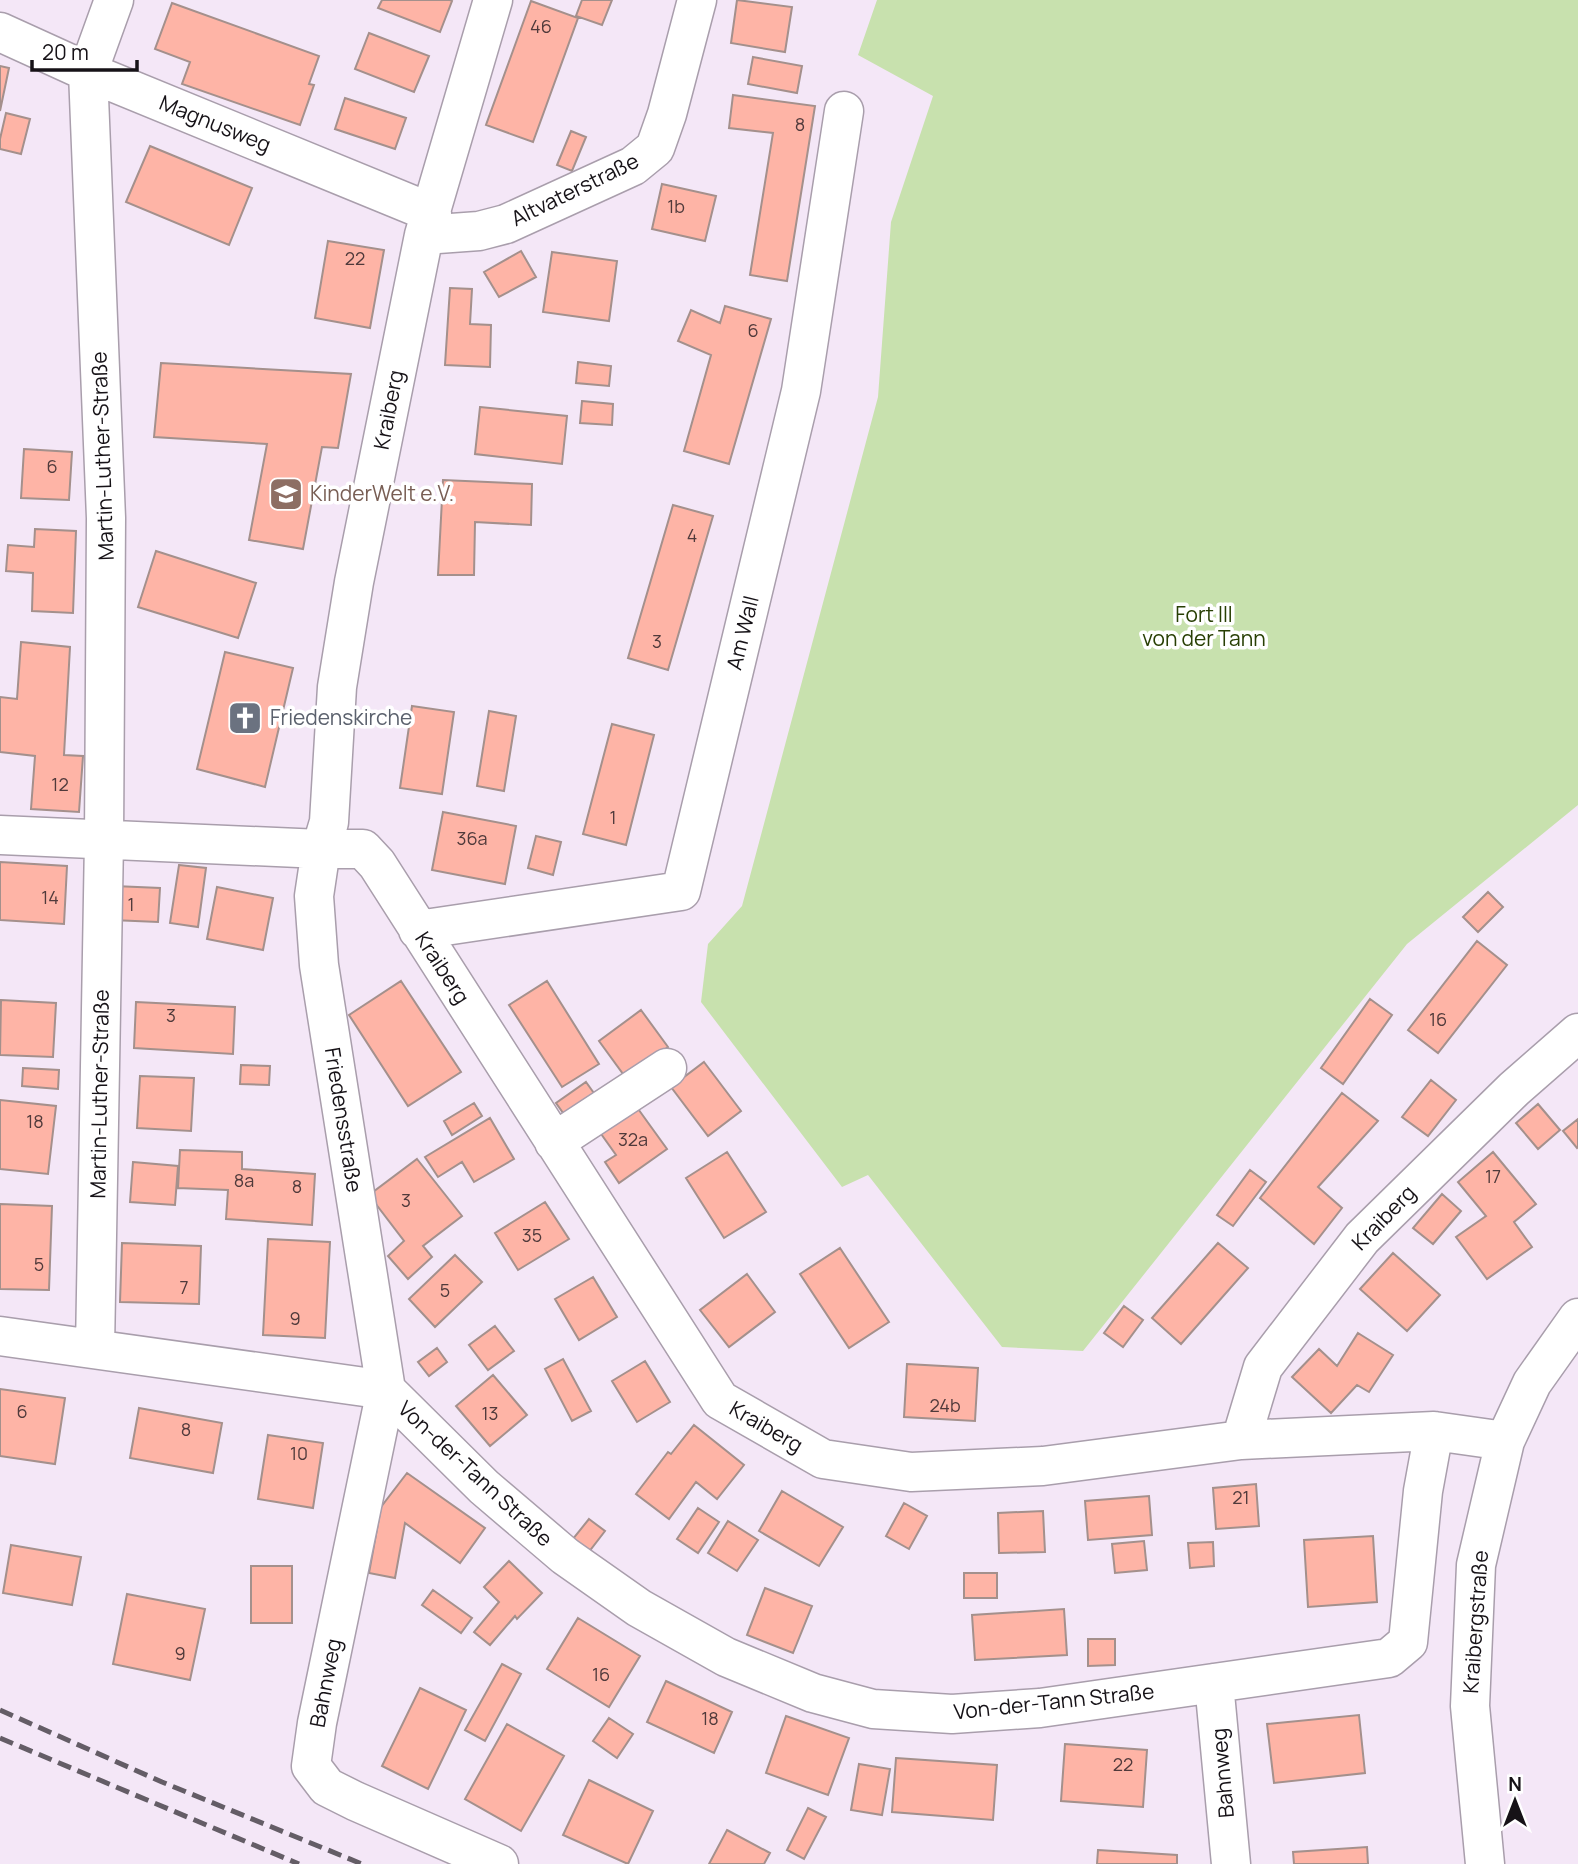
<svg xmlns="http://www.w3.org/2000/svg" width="1578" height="1864" font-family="Manrope,sans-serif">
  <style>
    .green { fill: #c8e1ae }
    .building { fill: #feb4a6; stroke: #a4908c; stroke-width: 2 }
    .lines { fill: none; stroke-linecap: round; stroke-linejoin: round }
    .minor-casing { stroke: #a99eac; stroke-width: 41 }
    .minor { stroke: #fff; stroke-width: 38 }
    .rail { stroke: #645d66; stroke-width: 5; stroke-dasharray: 14 7; stroke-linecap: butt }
    .labels { text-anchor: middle; stroke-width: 7; stroke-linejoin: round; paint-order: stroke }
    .number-label { font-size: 18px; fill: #503a3b }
    .street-label { font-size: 21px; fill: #161217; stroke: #fff }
    .education-label { font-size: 21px; fill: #785e54; stroke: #fff; text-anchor: start }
    .park-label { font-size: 21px; fill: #283f04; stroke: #fff }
    .worship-label { font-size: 21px; fill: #5b616d; stroke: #fff; text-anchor: start }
  </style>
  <rect width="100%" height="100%" fill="#f4e7f7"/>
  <!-- green -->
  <path class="green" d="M877 0H1578V805L1407 944 1083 1351 1002 1347 868 1175 842 1187 701 1002 708 944 742 906 878 397 891 222 933 96 858 55Z"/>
  <!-- building -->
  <path class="building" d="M382 0H450L452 1 440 32 378 8Z
    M582 0H612L602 25 576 16Z
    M737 0 792 7 785 52 731 43Z
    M531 1 578 18 533 142 486 125Z
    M172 3 319 56 309 84 314 85 300 125 182 84 190 62 155 49Z
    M369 33 429 56 414 92 355 69Z
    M753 57 802 66 797 93 748 84Z
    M0 66 9 68 0 111Z
    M733 95 815 106 787 281 750 275 773 133 729 128Z
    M345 98 406 118 395 149 335 129Z
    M6 113 30 119 21 154 0 149V139Z
    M571 131 586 137 572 171 557 165Z
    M150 146 252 188 229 245 126 202Z
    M662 184 716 196 705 241 652 229Z
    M328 241 384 250 370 328 315 318Z
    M521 251 536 277 499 297 484 272Z
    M552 252 617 261 609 321 543 312Z
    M450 288 472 289 470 324 491 325 490 367 445 365Z
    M725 306 771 319 729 464 684 451 711 355 678 341 691 310 720 323Z
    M578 362 611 366 609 386 576 383Z
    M161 363 351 374 338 448 322 447 303 549 249 540 267 444 154 437Z
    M582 401 613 404 612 425 580 423Z
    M480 407 567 416 562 464 475 454Z
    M24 449 72 452 69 500 21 498Z
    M443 480 532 484 531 525 475 522 474 575H438Z
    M673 505 713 516 668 670 628 658Z
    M35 529 76 531 73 613 32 611 33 573 6 571 8 545 34 547Z
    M156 551 256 583 238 638 138 607Z
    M21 642 70 647 64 755 83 756 79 812 31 809 35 756 0 752V697L17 699Z
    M225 652 293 668 265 787 197 769Z
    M412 706 454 712 442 794 400 788Z
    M489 711 516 716 504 791 477 786Z
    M612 724 654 735 626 845 583 834Z
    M443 812 516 826 505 884 432 870Z
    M536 836 561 842 553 875 528 868Z
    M0 862 67 866 64 924 0 920Z
    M179 865 206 868 198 927 170 923Z
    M114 886 160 888 158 922 112 920Z
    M217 887 273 898 263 950 207 939Z
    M1488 892 1503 907 1478 932 1463 917Z
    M1477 941 1507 965 1438 1053 1408 1030Z
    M401 981 461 1072 408 1106 349 1015Z
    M547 981 599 1064 562 1087 509 1005Z
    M1370 999 1392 1015 1343 1084 1321 1068Z
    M1 1000 56 1003 53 1057 0 1055Z
    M136 1002 235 1007 233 1054 134 1048Z
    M641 1010 668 1047 626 1078 599 1041Z
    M704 1062 741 1111 708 1136 671 1087Z
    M241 1065 270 1066 269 1085 240 1084Z
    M23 1068 59 1070 58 1089 22 1086Z
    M140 1076 194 1078 191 1131 137 1128Z
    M1431 1080 1456 1100 1428 1136 1402 1117Z
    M586 1082 596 1096 566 1117 556 1103Z
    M1342 1093 1378 1121 1318 1187 1342 1208 1314 1244 1260 1198Z
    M0 1100 56 1106 48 1174 0 1169Z
    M474 1103 482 1116 452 1135 444 1121Z
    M1538 1104 1560 1130 1538 1149 1516 1123Z
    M636 1106 667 1149 619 1183 605 1162 616 1155 599 1131Z
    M490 1118 514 1159 474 1182 462 1162 438 1177 425 1157Z
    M1578 1119V1147L1577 1148 1563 1131Z
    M180 1150 242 1152V1169L315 1174 312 1225 226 1219 228 1190 178 1188Z
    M727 1152 766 1212 724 1238 686 1178Z
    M1493 1152 1536 1204 1514 1222 1532 1247 1487 1279 1456 1237 1486 1216 1458 1182Z
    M417 1159 462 1216 423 1246 432 1257 408 1279 388 1256 404 1241 369 1195Z
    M133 1162 178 1166 175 1205 130 1202Z
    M1250 1170 1266 1182 1233 1226 1217 1215Z
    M1442 1194 1461 1211 1433 1244 1413 1228Z
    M545 1202 569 1239 518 1270 495 1233Z
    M0 1204 52 1206 49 1290 0 1289Z
    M268 1239 330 1242 325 1338 263 1335Z
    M122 1243 201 1246 199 1304 120 1302Z
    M1218 1243 1248 1268 1181 1344 1152 1318Z
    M840 1248 889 1322 849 1348 800 1274Z
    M1393 1253 1440 1295 1407 1331 1360 1289Z
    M455 1255 482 1282 435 1327 409 1299Z
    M747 1274 775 1312 729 1347 700 1310Z
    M593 1277 617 1317 579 1340 555 1299Z
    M1124 1306 1143 1320 1123 1347 1104 1333Z
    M495 1326 514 1351 488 1370 469 1345Z
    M1358 1333 1393 1355 1369 1392 1357 1385 1331 1413 1292 1377 1319 1349 1337 1366Z
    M437 1348 447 1362 429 1376 418 1362Z
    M563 1359 591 1411 572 1421 545 1369Z
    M645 1361 670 1402 637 1422 612 1381Z
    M907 1364 978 1368 975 1421 904 1417Z
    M493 1375 527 1415 490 1446 456 1406Z
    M0 1389 65 1398 55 1464 0 1456Z
    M139 1408 222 1423 213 1473 130 1458Z
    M694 1425 744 1465 717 1499 696 1482 669 1519 636 1494 668 1452 671 1454Z
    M268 1435 323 1443 313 1508 258 1499Z
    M407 1473 485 1528 460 1563 405 1523 395 1578 369 1573 381 1507Z
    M1256 1484 1259 1526 1216 1529 1213 1488Z
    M782 1491 843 1527 819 1566 759 1531Z
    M1149 1496 1152 1535 1088 1540 1085 1501Z
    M904 1503 927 1516 909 1549 886 1536Z
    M698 1508 719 1522 698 1553 677 1539Z
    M1043 1511 1045 1552 999 1553 998 1513Z
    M589 1519 605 1531 588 1553 572 1540Z
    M728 1521 758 1540 737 1571 708 1553Z
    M1373 1536 1377 1602 1308 1607 1304 1540Z
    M1144 1541 1147 1570 1115 1573 1112 1544Z
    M1213 1542 1214 1566 1190 1568 1188 1543Z
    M11 1545 81 1557 72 1605 3 1593Z
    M509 1561 542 1593 517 1619 515 1616 490 1645 474 1632 499 1602 484 1587Z
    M251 1566H292V1623H251Z
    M964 1573H997V1598H964Z
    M765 1588 812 1606 793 1653 747 1635Z
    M433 1590 472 1618 461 1633 422 1605Z
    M127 1594 205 1609 190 1680 113 1664Z
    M1064 1609 1067 1655 975 1660 972 1615Z
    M578 1618 640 1656 609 1707 547 1669Z
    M1088 1639H1115V1665L1088 1666Z
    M502 1664 521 1674 485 1741 465 1730Z
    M666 1681 732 1712 714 1753 647 1722Z
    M420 1688 466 1710 428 1789 382 1766Z
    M1359 1715 1365 1773 1274 1783 1267 1724Z
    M786 1716 849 1738 828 1795 766 1773Z
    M609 1718 633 1734 617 1758 593 1741Z
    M507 1724 564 1756 521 1831 465 1799Z
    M1065 1744 1147 1750 1143 1807 1061 1801Z
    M896 1758 997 1765 993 1820 892 1812Z
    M859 1764 890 1769 882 1815 851 1810Z
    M589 1780 653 1811 628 1864 563 1835Z
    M808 1808 826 1817 804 1859 787 1850Z
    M727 1830 770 1853 764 1864H709Z
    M1367 1847 1368 1864H1294L1293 1852Z
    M1098 1850 1177 1855V1864H1097Z"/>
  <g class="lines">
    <!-- minor casing -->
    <g class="minor-casing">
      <path id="minor" d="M493 0 424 235 354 582 337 687 329 822 321 849H363L377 864 720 1400 823 1459 911 1472 1043 1466 1241 1440 1434 1431 1505 1441
        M0 32 88 72 432 213
        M424 235 479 231 506 224 633 166 655 148 667 114 697 0
        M0 835 321 849 314 896 319 965 386 1390 317 1723 311 1766 327 1787 355 1801 499 1864
        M418 930 681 891 801 391 844 111
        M554 1142 667 1068
        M0 1336 386 1390 484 1487 565 1556 639 1608 726 1657 813 1693 873 1709 952 1714 1040 1708 1389 1658 1408 1642 1423 1491 1434 1431
        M95 1349 104 840 106 518 88 72 114 0
        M1241 1440 1263 1367 1362 1238 1514 1089 1578 1033
        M1214 1683 1231 1864
        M1485 1864 1470 1706 1476 1565 1505 1441 1532 1383 1578 1318"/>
    </g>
    <!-- minor -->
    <use href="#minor" class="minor"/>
    <!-- rail -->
    <path class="rail" d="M0 1710 162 1782 362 1864
      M0 1738 299 1864"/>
  </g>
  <!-- icons -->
  <defs>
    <g id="school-square" transform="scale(1.75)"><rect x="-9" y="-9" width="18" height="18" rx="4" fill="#8d6e63" stroke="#fff"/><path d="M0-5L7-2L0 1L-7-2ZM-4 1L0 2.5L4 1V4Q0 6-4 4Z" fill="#fff"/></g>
    <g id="church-square" transform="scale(1.75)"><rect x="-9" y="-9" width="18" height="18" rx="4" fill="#6b7280" stroke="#fff"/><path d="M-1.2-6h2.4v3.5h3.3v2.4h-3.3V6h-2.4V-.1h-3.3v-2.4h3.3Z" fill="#fff"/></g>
  </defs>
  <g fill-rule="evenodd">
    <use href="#school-square" x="286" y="494"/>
    <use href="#church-square" x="245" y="718"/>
  </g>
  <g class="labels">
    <!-- number labels -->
    <g class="number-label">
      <text x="541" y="33">46</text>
      <text x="800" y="131">8</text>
      <text x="676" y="213">1b</text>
      <text x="355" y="265">22</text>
      <text x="753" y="337">6</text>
      <text x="52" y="473">6</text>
      <text x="692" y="542">4</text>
      <text x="657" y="648">3</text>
      <text x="60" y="791">12</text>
      <text x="613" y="824">1</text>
      <text x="472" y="845">36a</text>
      <text x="50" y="904">14</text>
      <text x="131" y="911">1</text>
      <text x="171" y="1022">3</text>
      <text x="1438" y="1026">16</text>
      <text x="35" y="1128">18</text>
      <text x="633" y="1146">32a</text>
      <text x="1493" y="1183">17</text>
      <text x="244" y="1187">8a</text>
      <text x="297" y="1193">8</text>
      <text x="406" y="1207">3</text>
      <text x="532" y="1242">35</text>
      <text x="39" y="1271">5</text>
      <text x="184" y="1294">7</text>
      <text x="445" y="1297">5</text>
      <text x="295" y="1325">9</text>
      <text x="945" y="1412">24b</text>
      <text x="22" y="1418">6</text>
      <text x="490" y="1420">13</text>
      <text x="186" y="1436">8</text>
      <text x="299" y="1460">10</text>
      <text x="1241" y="1504">21</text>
      <text x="180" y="1660">9</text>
      <text x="601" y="1681">16</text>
      <text x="710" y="1725">18</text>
      <text x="1123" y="1771">22</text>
    </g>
    <!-- street labels -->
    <g class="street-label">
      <text transform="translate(215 124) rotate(22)" y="7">Magnusweg</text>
      <text transform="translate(575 190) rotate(-26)" y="7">Altvaterstraße</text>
      <text transform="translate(389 410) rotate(-79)" y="7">Kraiberg</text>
      <text transform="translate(103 456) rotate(-92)" y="7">Martin-Luther-Straße</text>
      <text transform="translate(743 633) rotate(-76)" y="7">Am Wall</text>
      <text transform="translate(442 968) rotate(57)" y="7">Kraiberg</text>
      <text transform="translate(100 1094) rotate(-89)" y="7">Martin-Luther-Straße</text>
      <text transform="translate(343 1120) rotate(81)" y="7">Friedensstraße</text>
      <text transform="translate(1384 1218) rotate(-46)" y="7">Kraiberg</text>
      <text transform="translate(766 1427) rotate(30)" y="7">Kraiberg</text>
      <text transform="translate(475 1474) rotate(43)" y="7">Von-der-Tann Straße</text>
      <text transform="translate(1476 1622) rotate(-86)" y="7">Kraibergstraße</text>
      <text transform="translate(326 1683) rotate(-79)" y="7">Bahnweg</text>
      <text transform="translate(1054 1702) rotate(-6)" y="7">Von-der-Tann Straße</text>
      <text transform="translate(1223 1773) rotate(-95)" y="7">Bahnweg</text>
    </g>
    <!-- education labels -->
    <g class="education-label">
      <text x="310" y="501">KinderWelt e.V.</text>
    </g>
    <!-- park labels -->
    <g class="park-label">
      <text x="1204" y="622">Fort III<tspan x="1204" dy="24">von der Tann</tspan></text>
    </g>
    <!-- worship labels -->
    <g class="worship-label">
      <text x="270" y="725">Friedenskirche</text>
    </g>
  </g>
  <!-- north arrow -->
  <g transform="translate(1515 1801)" stroke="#ffffff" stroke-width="5" paint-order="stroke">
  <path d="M0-5L12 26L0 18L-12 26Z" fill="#161217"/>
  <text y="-10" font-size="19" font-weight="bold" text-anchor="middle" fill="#161217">N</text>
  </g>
  <!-- scale -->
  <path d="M32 60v10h105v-10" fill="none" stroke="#161217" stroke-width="3.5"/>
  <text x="42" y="60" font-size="21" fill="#161217" stroke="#ffffff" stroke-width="5" paint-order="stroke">20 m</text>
</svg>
